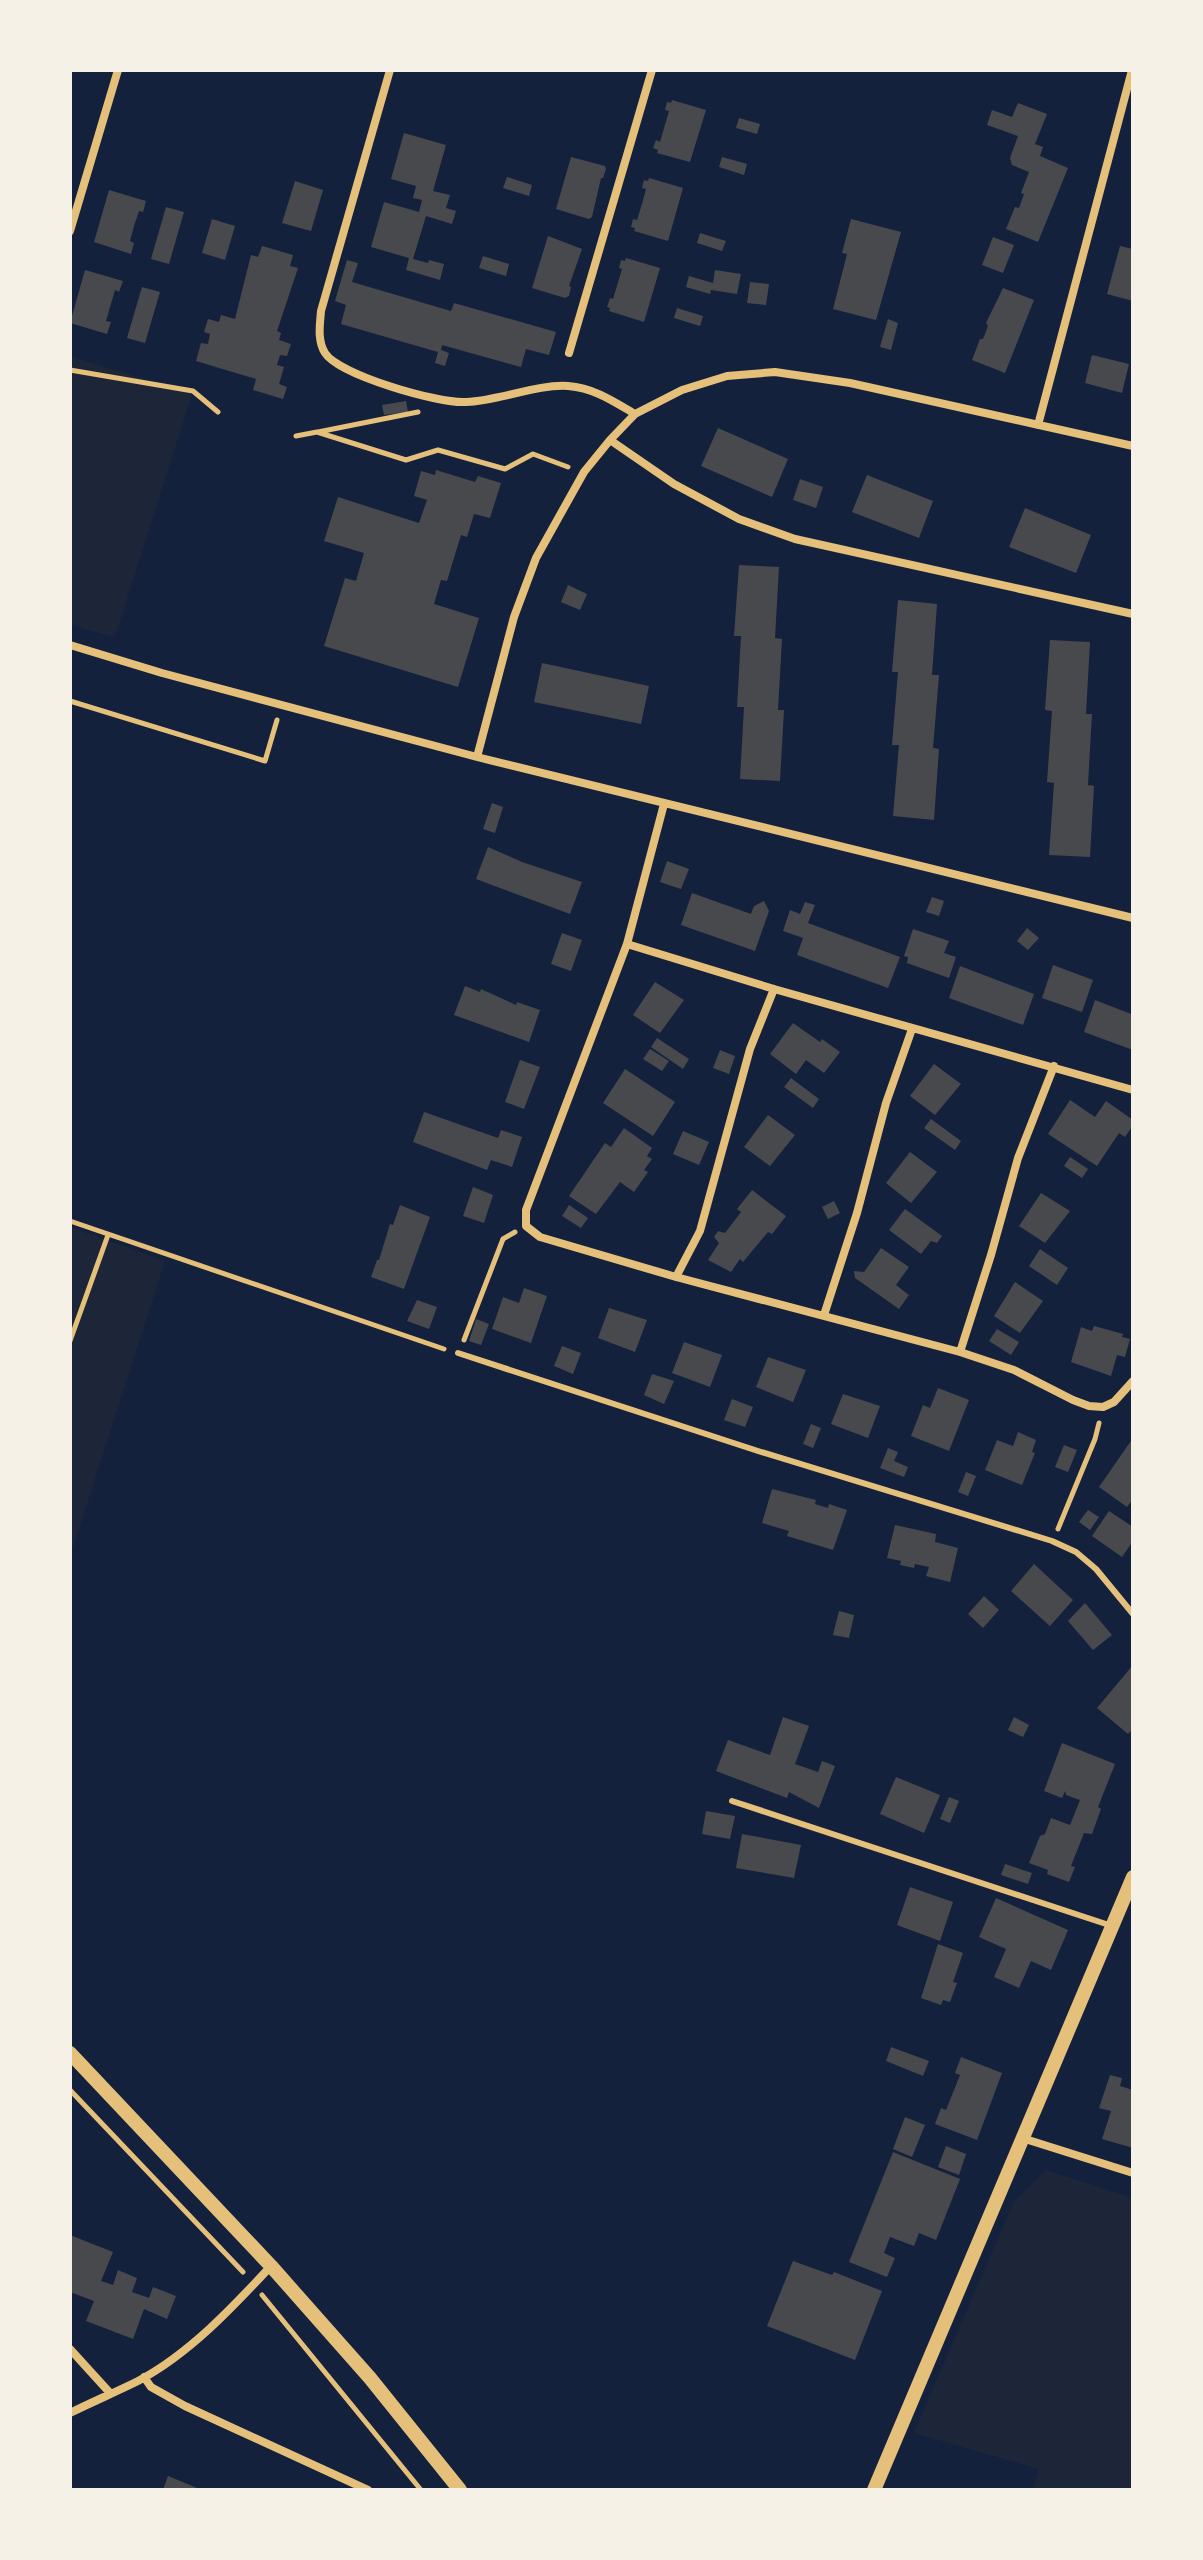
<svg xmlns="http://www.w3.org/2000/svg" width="1203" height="2560" font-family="'Sofia Sans Condensed',sans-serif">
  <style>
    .green { fill: #1d2539 }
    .building { fill: #48494c }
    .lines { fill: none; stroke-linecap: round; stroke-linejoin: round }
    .path { stroke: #e5c07b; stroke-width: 5 }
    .service { stroke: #e5c07b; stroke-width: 6 }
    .minor { stroke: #e5c07b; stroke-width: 8 }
    .tertiary { stroke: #e5c07b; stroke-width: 14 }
  </style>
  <rect width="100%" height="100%" fill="#14213d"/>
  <!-- green -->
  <path class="green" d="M70 356 192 394 115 637 70 625Z
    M70 1227 165 1261 70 1557Z
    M1046 2170 1133 2198V2490H1033L1039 2469 914 2433 1013 2203Z"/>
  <!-- building -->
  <path class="building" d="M672 100 706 110 690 162 657 153 658 150 653 148 656 140 660 142 669 111 665 110 667 102 671 103Z
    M1018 103 1047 114 1035 144 1043 147 1040 156 1068 168 1038 242 1006 229 1015 207 1019 208 1024 194 1021 193 1029 172 1012 165 1010 158 1018 136 987 125 992 110 1012 117Z
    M739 118 760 124 757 134 736 128Z
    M404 133 446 145 433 191 450 195 446 208 456 211 452 224 426 216 413 259 428 263 429 260 444 264 440 280 406 270 409 258 371 247 384 202 419 212 422 200 413 198 416 186 391 179Z
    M571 157 605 166 606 169 603 178H601L592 217 589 219 556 209Z
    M722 157 747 164 744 175 719 167Z
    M507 177 532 185 529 196 503 188Z
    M649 178 683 188 668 241 634 231 635 228 631 227 633 219 637 220 642 204 646 189 642 188 644 180 648 181Z
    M295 181 323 190 311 231 282 223Z
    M109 190 146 201 143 212 139 211 134 226 130 241 134 243 131 254 94 242Z
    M166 207 184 212 169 264 151 259Z
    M212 219 235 226 225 260 202 253Z
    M851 219 901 232 876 320 833 309 847 254 842 253Z
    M700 233 726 241 722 251 697 243Z
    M548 236 582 249 569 286 571 287 569 296 565 298 532 288Z
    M993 237 1014 245 1003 273 982 265Z
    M262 246 293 255 290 266 298 268 277 331 281 333 279 340 291 344 287 356 280 355 277 365 284 367 279 384 287 387 283 399 253 390 256 379 196 361 201 343 208 344 210 334 204 332 208 319 219 322 221 315 235 319 251 255 258 257Z
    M1120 246 1133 249V301L1107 294Z
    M483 256 509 264 506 276 479 268Z
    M626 258 660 268 644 322 609 311 610 308 607 307 610 298 613 299 622 269 619 268 621 260 625 261Z
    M347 260 358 263 352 282 451 311 454 303 556 332 549 355 526 349 521 367 442 345 441 350 449 353 445 366 435 363 438 352 341 324 346 305 335 301Z
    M85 270 123 281 119 292 115 290 106 321 111 322 107 334 70 323Z
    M715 270 741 274 737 294 711 290 710 294 686 287 689 276 713 283Z
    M750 282 769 284 766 305 747 303Z
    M142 287 160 292 145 343 127 338Z
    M1003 288 1034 300 1005 373 972 360 980 339H983L988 326 986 323Z
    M677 308 703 316 700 326 674 318Z
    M888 319 898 323 891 350 880 347Z
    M1092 355 1129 364 1122 393 1085 383Z
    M406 401 408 412 384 415 382 405Z
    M718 428 788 459 772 497 701 466Z
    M436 470 475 482 478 476 501 483 490 518 474 514 467 537 461 535 447 581 441 580 434 604 479 618 458 687 324 646 345 578 356 581 364 553 324 541 338 497 419 523 427 500 414 496 421 471 435 475Z
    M867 475 933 501 919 538 852 512Z
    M800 479 823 487 816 508 793 500Z
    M1025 508 1091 535 1076 573 1009 547Z
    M739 565 779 567 775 638 782 639 778 710H784L780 781 740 779 744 707H737L741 636H734Z
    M568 585 587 594 580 610 561 602Z
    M898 600 937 604 932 675H939L933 748 939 749 934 820 893 816 899 745H892L898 672H892Z
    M1050 640 1090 642 1086 714H1092L1088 785 1094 786 1090 857 1049 855 1054 783 1047 782 1052 711 1045 710Z
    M542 663 649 686 641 724 534 702Z
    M492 803 503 807 495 833 483 829Z
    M488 847 522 862 582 882 570 914 476 879Z
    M667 861 689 869 681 889 660 882Z
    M692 893 751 914 754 906 764 901 769 911 755 951 681 925Z
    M932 897 944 901 939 916 926 912Z
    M805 902 815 905 808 923 900 957 888 988 797 955 803 938 783 931 790 910 800 914Z
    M1027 928 1039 938 1028 950 1017 941Z
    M913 929 949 941 944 953 956 957 949 978 907 963 908 957 904 956Z
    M562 933 582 940 571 971 551 964Z
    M1053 965 1093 980 1082 1012 1042 998Z
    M960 966 1034 994 1023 1025 949 998Z
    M655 982 684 1000 660 1033 633 1015Z
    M465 986 480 992 481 989 516 1005 517 1002 540 1010 529 1042 454 1015Z
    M1095 1000 1131 1014 1133 1009V1050L1084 1032Z
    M793 1023 820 1042 822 1039 840 1052 824 1073 806 1060 796 1074 770 1054Z
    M657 1038 689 1059 683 1069 651 1047Z
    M650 1049 669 1061 662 1071 643 1059Z
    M720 1050 735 1056 729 1074 713 1068Z
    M520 1060 540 1067 524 1109 505 1102Z
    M934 1064 961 1084 935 1115 910 1096Z
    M625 1069 675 1102 653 1136 603 1103Z
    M791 1078 819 1099 813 1108 784 1087Z
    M1070 1100 1095 1117 1106 1101 1133 1120V1125L1125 1137 1119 1133 1097 1166 1048 1134Z
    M424 1112 498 1138 501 1130 522 1137 512 1167 491 1160 487 1170 413 1142Z
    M768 1115 795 1135 770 1166 744 1147Z
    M931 1119 961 1141 955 1150 924 1128Z
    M624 1128 652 1148 647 1156 652 1159 644 1170 648 1172 634 1192 620 1182 596 1214 569 1196 605 1143 611 1147Z
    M683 1131 709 1142 699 1165 673 1154Z
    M910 1152 937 1172 911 1203 886 1183Z
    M1070 1157 1088 1169 1082 1178 1064 1166Z
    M473 1187 493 1195 484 1223 463 1216Z
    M752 1190 786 1216 772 1234 768 1232 743 1262 740 1259 731 1272 708 1260 719 1243 714 1237 718 1231 725 1233 741 1212 737 1209Z
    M1041 1193 1070 1211 1045 1243 1019 1226Z
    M834 1201 840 1213 828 1219 822 1207Z
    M400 1205 430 1217 404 1289 371 1277 377 1260H379L390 1224 393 1225Z
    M569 1205 588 1218 581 1228 562 1216Z
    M905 1209 942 1236 937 1243 931 1241 921 1254 889 1230Z
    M881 1248 909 1267 896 1285 909 1295 899 1309 855 1278 854 1271 864 1272Z
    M1040 1249 1068 1268 1057 1285 1029 1266Z
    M1015 1282 1043 1301 1020 1333 994 1316Z
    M524 1288 547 1296 531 1343 492 1329 503 1297 519 1303Z
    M417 1300 437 1307 429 1329 407 1321Z
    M609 1308 647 1320 635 1352 598 1338Z
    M476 1319 489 1324 481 1345 469 1341Z
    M1094 1326 1123 1334 1122 1337 1130 1339 1125 1357 1117 1355 1111 1376 1071 1362 1081 1327 1092 1331Z
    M997 1329 1019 1342 1011 1355 989 1341Z
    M684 1342 722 1355 710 1387 672 1373Z
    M562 1346 581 1353 573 1374 554 1366Z
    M768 1357 806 1370 793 1402 756 1387Z
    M652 1374 674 1381 664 1404 644 1395Z
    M938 1388 969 1400 949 1451 911 1436 923 1405 930 1408Z
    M843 1394 880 1406 868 1438 831 1424Z
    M732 1399 753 1407 745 1427 724 1420Z
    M811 1424 821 1428 813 1448 803 1444Z
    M1018 1432 1036 1440 1032 1452 1035 1453 1022 1485 985 1470 997 1440 1013 1446Z
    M1133 1438V1499L1127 1507 1099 1487Z
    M1064 1445 1077 1450 1068 1472 1055 1467Z
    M888 1448 898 1452 894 1461 908 1467 904 1477 880 1468Z
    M966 1472 976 1476 968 1496 958 1492Z
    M772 1489 816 1500 815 1504 828 1508 829 1504 847 1510 833 1550 787 1536 789 1531 762 1523Z
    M1088 1510 1099 1517 1090 1530 1079 1522Z
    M1109 1511 1133 1527V1541L1122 1557 1092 1536Z
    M895 1525 936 1534 935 1542 958 1548 950 1582 926 1576 929 1567 915 1564 914 1568 900 1565 901 1561 887 1558Z
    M1034 1564 1073 1600 1050 1626 1011 1591Z
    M984 1596 999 1610 983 1628 968 1614Z
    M1085 1603 1112 1635 1093 1650 1068 1621Z
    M839 1611 854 1615 849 1638 833 1635Z
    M1133 1665V1729L1128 1734 1097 1708Z
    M783 1717 809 1726 795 1764 818 1772 822 1761 835 1766 819 1808 789 1792 787 1798 716 1771 728 1740 770 1755Z
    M1014 1717 1029 1725 1023 1737 1008 1730Z
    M1062 1743 1115 1764 1098 1807 1101 1809 1092 1834 1084 1833 1071 1866 1075 1867 1069 1882 1047 1874 1048 1870 1029 1863 1040 1836 1045 1834 1051 1818 1070 1825 1080 1800 1066 1795 1065 1791 1062 1798 1044 1791Z
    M896 1777 940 1795 924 1833 880 1814Z
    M949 1797 959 1801 950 1823 940 1819Z
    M706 1811 735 1816 730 1839 702 1834Z
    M742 1834 801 1845 794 1878 736 1868Z
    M1005 1864 1032 1873 1028 1884 1001 1875Z
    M910 1887 953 1902 940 1941 897 1925Z
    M996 1898 1068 1930 1051 1970 1031 1961 1019 1988 994 1977 1006 1949 979 1937Z
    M938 1944 963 1953 953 1982 957 1983 950 2002 943 2000 941 2005 921 1998Z
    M891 2047 929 2061 923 2076 886 2061Z
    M961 2057 1002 2073 977 2140 935 2124 941 2108 946 2110 960 2075 955 2073Z
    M1110 2075 1122 2078 1120 2086 1133 2090V2148L1102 2139 1111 2111 1099 2108Z
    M905 2117 925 2125 912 2157 893 2149Z
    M946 2146 966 2154 959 2175 938 2167Z
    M893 2152 960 2179 936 2240 919 2233 914 2246 890 2237 884 2253 895 2258 887 2277 849 2262Z
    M70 2235 113 2252 101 2281 113 2285 118 2270 137 2278 132 2292 149 2298 153 2287 176 2296 167 2319 144 2309 133 2339 86 2321 94 2301 70 2292Z
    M793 2261 832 2275 834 2272 882 2291 855 2360 767 2326Z
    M168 2476 202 2490H163Z"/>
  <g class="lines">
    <!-- path -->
    <path class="path" d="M70 370 193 391 218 412
      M318 432 418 412
      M296 436 317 432 406 460 438 450 505 469 533 454 568 467
      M70 701 265 761 277 720
      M70 1221 444 1349
      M464 1340 503 1239 515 1232
      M70 1341 108 1235
      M1058 1529 1095 1439 1099 1423
      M70 2090 243 2272
      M262 2295 421 2490"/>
    <!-- service -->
    <path class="service" d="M458 1353 758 1451 1052 1541 1076 1552 1096 1569 1133 1614
      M732 1801 1112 1926"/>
    <!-- minor -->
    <path class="minor" d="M390 70 321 311C320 324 317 340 325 353 339 375 439 404 466 402 499 401 536 384 568 386 594 388 613 401 635 414
      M70 231 118 70
      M569 353 652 70
      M1038 425 1132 70
      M610 440 674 484 739 519 795 539 1133 614
      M70 645 162 673 477 757 1133 918
      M477 757 514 617 536 558 584 472 610 440 635 414 682 390 727 376 775 372 850 383 1133 446
      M664 804 627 944 526 1210V1226L540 1237 676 1277 960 1352 1014 1370 1073 1400 1089 1406 1103 1407 1114 1402 1133 1381
      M627 944 774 989 1133 1090
      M676 1277 700 1231 750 1049 774 989
      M824 1315 857 1213 886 1103 912 1029
      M960 1352 991 1255 1018 1158 1054 1066
      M1022 2138 1133 2173
      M70 2349 110 2393
      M144 2377 151 2387 185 2406 368 2490
      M70 2413C92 2402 116 2392 138 2381 189 2354 232 2308 271 2266"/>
    <!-- tertiary -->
    <path class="tertiary" d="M70 2053 271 2266 370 2378 460 2490
      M874 2490 1133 1877"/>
  </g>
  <!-- border -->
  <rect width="1203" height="2560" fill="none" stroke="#f6f1e7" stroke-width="144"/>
</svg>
